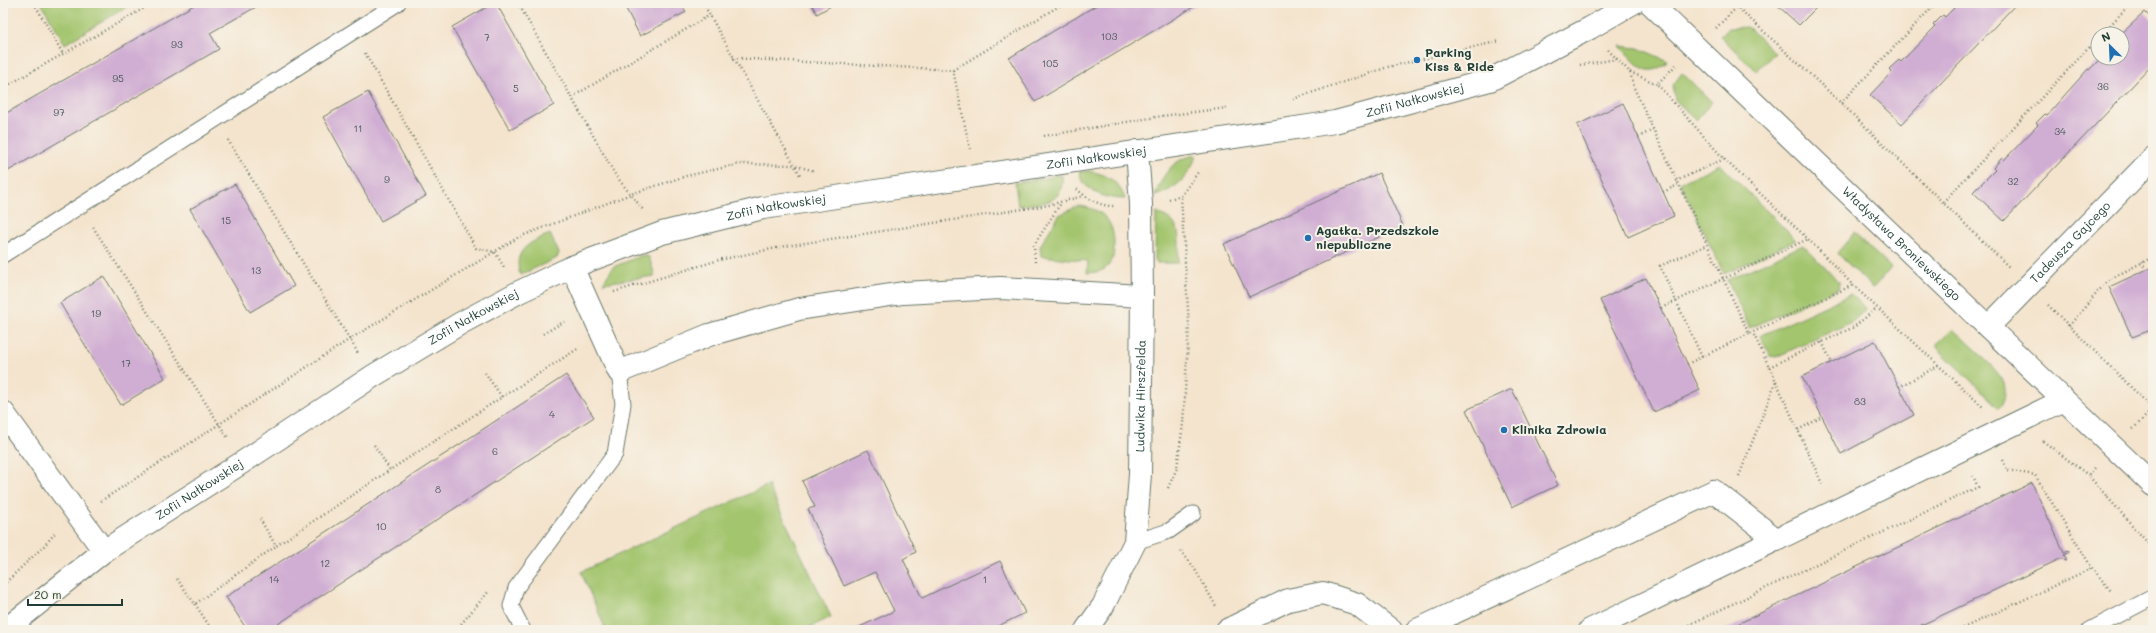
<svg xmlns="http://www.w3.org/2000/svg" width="2156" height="633" font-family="Mali,sans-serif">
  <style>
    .green { fill: #a3c56d; stroke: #618150 }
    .building { fill: #d0add3 }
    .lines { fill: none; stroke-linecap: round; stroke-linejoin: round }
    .lane-casing { stroke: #6a776a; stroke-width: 17 }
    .street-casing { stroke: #6a776a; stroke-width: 24 }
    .secondary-casing { stroke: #6a776a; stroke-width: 24 }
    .path { stroke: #6a776a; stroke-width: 2.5; stroke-dasharray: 1 3; stroke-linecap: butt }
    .lane { stroke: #fff; stroke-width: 15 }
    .street { stroke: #fff; stroke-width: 22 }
    .secondary { stroke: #fff; stroke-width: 22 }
    .poi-dot { fill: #1f6fb2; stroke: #f7f3e8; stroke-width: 1.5 }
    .labels { text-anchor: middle; stroke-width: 4; stroke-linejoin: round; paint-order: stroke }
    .number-label { font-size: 10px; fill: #4b595c }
    .poi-label { font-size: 12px; font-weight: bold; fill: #1f3d34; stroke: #f7f3e8; text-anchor: start }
    .street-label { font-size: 12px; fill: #1f3d34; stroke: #f7f3e8 }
  </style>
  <rect width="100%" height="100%" fill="#f7f3e8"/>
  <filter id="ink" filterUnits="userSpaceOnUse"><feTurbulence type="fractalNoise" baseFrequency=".025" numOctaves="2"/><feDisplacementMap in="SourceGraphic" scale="8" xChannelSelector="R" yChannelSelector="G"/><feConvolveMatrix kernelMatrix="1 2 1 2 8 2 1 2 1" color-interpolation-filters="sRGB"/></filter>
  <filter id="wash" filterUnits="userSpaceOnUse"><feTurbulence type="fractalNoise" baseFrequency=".012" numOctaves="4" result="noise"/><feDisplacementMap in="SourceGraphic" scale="16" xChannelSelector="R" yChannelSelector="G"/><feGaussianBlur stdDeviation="0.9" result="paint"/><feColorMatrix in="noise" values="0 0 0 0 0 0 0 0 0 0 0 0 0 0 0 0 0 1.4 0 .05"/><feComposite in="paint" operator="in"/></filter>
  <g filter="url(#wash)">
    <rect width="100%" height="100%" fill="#f4e4cd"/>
    <!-- green -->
    <path class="green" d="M41 3H133L65 44Z
      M1748 27 1775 53 1756 71 1720 36 1729 28Z
      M1620 46 1638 48 1668 61C1647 82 1636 63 1620 46Z
      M1682 73 1712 102 1696 120 1675 100 1673 85Z
      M1196 155C1191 176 1175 190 1155 196 1163 174 1172 159 1196 155Z
      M1720 164 1796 240 1724 274 1680 183Z
      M1088 171C1107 174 1119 181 1125 199 1106 199 1084 193 1079 172Z
      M1062 175C1064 206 1042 202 1018 206L1015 183Z
      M1078 206C1103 208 1115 222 1114 247 1114 255 1113 262 1107 267 1101 273 1094 272 1087 273L1088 261 1041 256 1040 246 1059 215Z
      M1156 213C1184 221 1179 239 1178 263H1157L1155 259Z
      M1854 233 1891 268 1873 288 1837 253Z
      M550 234 559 253 557 258 520 275C512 250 530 242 550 234Z
      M1803 245 1840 283 1839 288 1750 328 1727 280Z
      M643 255 649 257 655 276 603 283 613 267Z
      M1851 294 1866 309 1852 322 1776 357 1770 356 1760 336Z
      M1953 329C1965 341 1996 367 2003 381 2007 390 2005 401 1999 408L1935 346Z
      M768 485 831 617 804 630H606L581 572Z"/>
    <g id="blocks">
      <!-- building -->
      <path class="building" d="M193 3H263L210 33 219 49 3 174V115L194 5Z
        M494 3H496L554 105 510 130 452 27Z
        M623 3H681L686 12 640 36Z
        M811 3H836L817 14Z
        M1100 3H1200L1035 102 1009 58Z
        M1775 3H1821L1799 25Z
        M1959 3H2017L1902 124 1870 95 1892 72 1889 69 1899 60 1901 62 1935 27 1933 25 1943 15 1945 17Z
        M2145 12 2153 20V64L2004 221 1973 192 1995 170 1993 168 2002 158 2004 160 2038 125 2036 123 2045 114 2047 115 2088 69 2089 70 2101 58H2122V35L2121 34Z
        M368 92 426 196 381 221 323 117Z
        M1623 103 1674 216 1628 237 1577 125Z
        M1379 173 1403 226 1249 297 1224 244Z
        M235 184 294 286 250 312 190 209Z
        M2152 267 2153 333 2151 330 2132 337 2109 287Z
        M104 276 165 378 121 405 60 303Z
        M1646 278 1700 390 1654 412 1600 300Z
        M1875 341 1914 415 1841 454 1802 377Z
        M566 375 594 417 269 630H247L226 597Z
        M1512 389 1558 485 1512 507 1466 410Z
        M868 450 916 552 903 559 922 598 1000 561 1025 613 990 630H853L894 611 875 572 844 586 808 509 815 507 802 481Z
        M2032 483 2064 552 2068 550 2069 552 2064 555 2067 560 2065 561 2062 558 1911 630H1725Z"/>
    </g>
  </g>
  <g filter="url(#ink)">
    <use href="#blocks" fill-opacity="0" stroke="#6a776a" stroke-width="1"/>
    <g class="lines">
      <!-- lane casing -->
      <g class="lane-casing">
        <path id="lane" d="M3 255 398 3
          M1135 542 1169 531 1193 514
          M523 630 511 606 516 588 615 454 623 404 619 372
          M2090 630 2153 597"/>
      </g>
      <!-- street casing -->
      <g class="street-casing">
        <g id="street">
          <path d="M572 267 619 372 709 335 799 309 903 293 1000 288 1142 296"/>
          <path id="s1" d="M1988 327 2153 158"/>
          <path d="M3 412 104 551"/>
          <path id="s2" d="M5 630 104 551 243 462 373 376 461 323 519 292 572 267 662 233 763 208 1335 122 1490 80 1590 28 1633 3"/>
          <path id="s3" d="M1086 630 1103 606 1135 542 1140 474 1142 296 1141 204 1137 151"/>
          <path d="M1227 630 1288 600 1323 593 1357 604 1391 630"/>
          <path d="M1417 630 1714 491 1777 540"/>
          <path d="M1590 630 2064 400"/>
        </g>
      </g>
      <!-- secondary casing -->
      <g class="secondary-casing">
        <g id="secondary">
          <path id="s4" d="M1650 3 2153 485"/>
        </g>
      </g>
      <!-- path -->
      <path class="path" d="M34 3 63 54
        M518 3 616 176 644 211
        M703 3 800 175
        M1564 3 1569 8
        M1733 3 1841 103 2009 267
        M1716 28 1737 7
        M2102 34 2131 3
        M1608 50 1630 72 1634 88 1749 334 1853 285
        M365 53 476 248 495 252 505 269
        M733 58 953 70 1064 3
        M1580 65 1617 59
        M1676 65 1657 84 1724 159 1808 239 1853 285 1984 408
        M953 70 970 149
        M1630 72 1657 84
        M3 88 148 6 149 3
        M572 97 710 15
        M1293 99 1388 67 1500 41
        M1841 103 1936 3
        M1044 136 1162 116 1227 108
        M1638 137 1653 130
        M228 140 358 353
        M1676 181 1724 159
        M1077 189C1085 198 1102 207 1114 206
        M1663 192 1678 185
        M1169 199 1181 196 1199 171
        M1943 202 2098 38
        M93 227 228 438
        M1035 262 1034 245 1061 203
        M2142 262 2145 269
        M614 292 719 260 786 246 1049 205 1083 196
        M2048 305 2153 409
        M1661 308 1808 239
        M2069 326 2108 280 2153 257
        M543 334 565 321
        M1822 342 1832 363
        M1702 357 1660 266 1707 245
        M1687 364 1749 334
        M1769 367 1854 327 1877 308
        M1776 381 1823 486
        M1899 387 1938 366
        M502 397 579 348
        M2133 429 2153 409
        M1798 430 1822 417
        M2043 441 2088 475
        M374 445 390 470 502 397 485 373
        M2003 460 2007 470 2035 475 2092 568 2111 591
        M2095 468 2088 475 2153 549
        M1739 476 1776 381 1753 333
        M1168 488 1177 468 1183 424 1189 326 1181 196
        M101 501 350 339 519 237 631 194 686 176 740 164 793 165 815 171
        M260 519 276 546 390 470
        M1181 551 1193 566 1216 606
        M177 579 195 604 276 546
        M3 585 45 545 56 532
        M195 604 212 630
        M456 630 489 591
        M1124 630 1127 623
        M1678 630 1978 487 1973 476
        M1959 630 2092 568"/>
      <!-- lane -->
      <use href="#lane" class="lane"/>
      <!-- street -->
      <use href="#street" class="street"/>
      <!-- secondary -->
      <use href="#secondary" class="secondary"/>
    </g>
  </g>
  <!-- markers -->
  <g class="poi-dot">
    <circle cx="1417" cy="60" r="4"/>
    <circle cx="1308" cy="238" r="4"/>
    <circle cx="1504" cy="430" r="4"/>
  </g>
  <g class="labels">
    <!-- number labels -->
    <g class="number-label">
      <text x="1109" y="40">103</text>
      <text x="487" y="41">7</text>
      <text x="177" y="48">93</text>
      <text x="1050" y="67">105</text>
      <text x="118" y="82">95</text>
      <text x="2103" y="90">36</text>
      <text x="516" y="92">5</text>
      <text x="59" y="116">97</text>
      <text x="358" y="132">11</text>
      <text x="2060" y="135">34</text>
      <text x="387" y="183">9</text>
      <text x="2013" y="185">32</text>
      <text x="226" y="224">15</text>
      <text x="256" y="274">13</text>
      <text x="96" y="317">19</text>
      <text x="126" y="367">17</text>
      <text x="1860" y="405">83</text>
      <text x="552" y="418">4</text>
      <text x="495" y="455">6</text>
      <text x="438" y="493">8</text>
      <text x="381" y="530">10</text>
      <text x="325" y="567">12</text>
      <text x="274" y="583">14</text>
      <text x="985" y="583">1</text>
    </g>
    <!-- poi labels -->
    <g class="poi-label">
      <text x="1425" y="57">Parking<tspan x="1425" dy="14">Kiss &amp; Ride</tspan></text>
      <text x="1316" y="235">Agatka. Przedszkole<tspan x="1316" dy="14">niepubliczne</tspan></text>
      <text x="1512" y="434">Klinika Zdrowia</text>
    </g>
    <!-- street labels -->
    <g class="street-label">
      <text dy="4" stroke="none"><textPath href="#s2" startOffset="1536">Zofii Nałkowskiej</textPath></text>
      <text dy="4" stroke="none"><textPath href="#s2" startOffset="1212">Zofii Nałkowskiej</textPath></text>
      <text dy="4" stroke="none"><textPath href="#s2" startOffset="888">Zofii Nałkowskiej</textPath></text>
      <text dy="4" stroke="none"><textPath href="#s1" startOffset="118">Tadeusza Gajcego</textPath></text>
      <text dy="4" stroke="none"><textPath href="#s4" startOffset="348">Władysława Broniewskiego</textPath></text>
      <text dy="4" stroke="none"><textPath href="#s2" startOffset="564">Zofii Nałkowskiej</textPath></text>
      <text dy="4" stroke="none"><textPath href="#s3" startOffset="247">Ludwika Hirszfelda</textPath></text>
      <text dy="4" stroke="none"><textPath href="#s2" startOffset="240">Zofii Nałkowskiej</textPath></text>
    </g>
  </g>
  <!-- margin -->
  <rect width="2156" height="633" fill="none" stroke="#f7f3e8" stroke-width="16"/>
  <!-- north arrow -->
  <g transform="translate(2110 46) rotate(336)"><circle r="19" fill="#f7f3e8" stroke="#a1aaa0"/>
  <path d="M0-3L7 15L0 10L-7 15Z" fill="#1f6fb2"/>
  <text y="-6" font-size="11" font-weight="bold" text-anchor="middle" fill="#1f3d34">N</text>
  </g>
  <!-- scale -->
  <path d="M28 599v6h94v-6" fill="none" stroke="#1f3d34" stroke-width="2"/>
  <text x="34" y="599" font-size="12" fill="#1f3d34" stroke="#f7f3e8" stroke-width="3" paint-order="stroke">20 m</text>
</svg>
